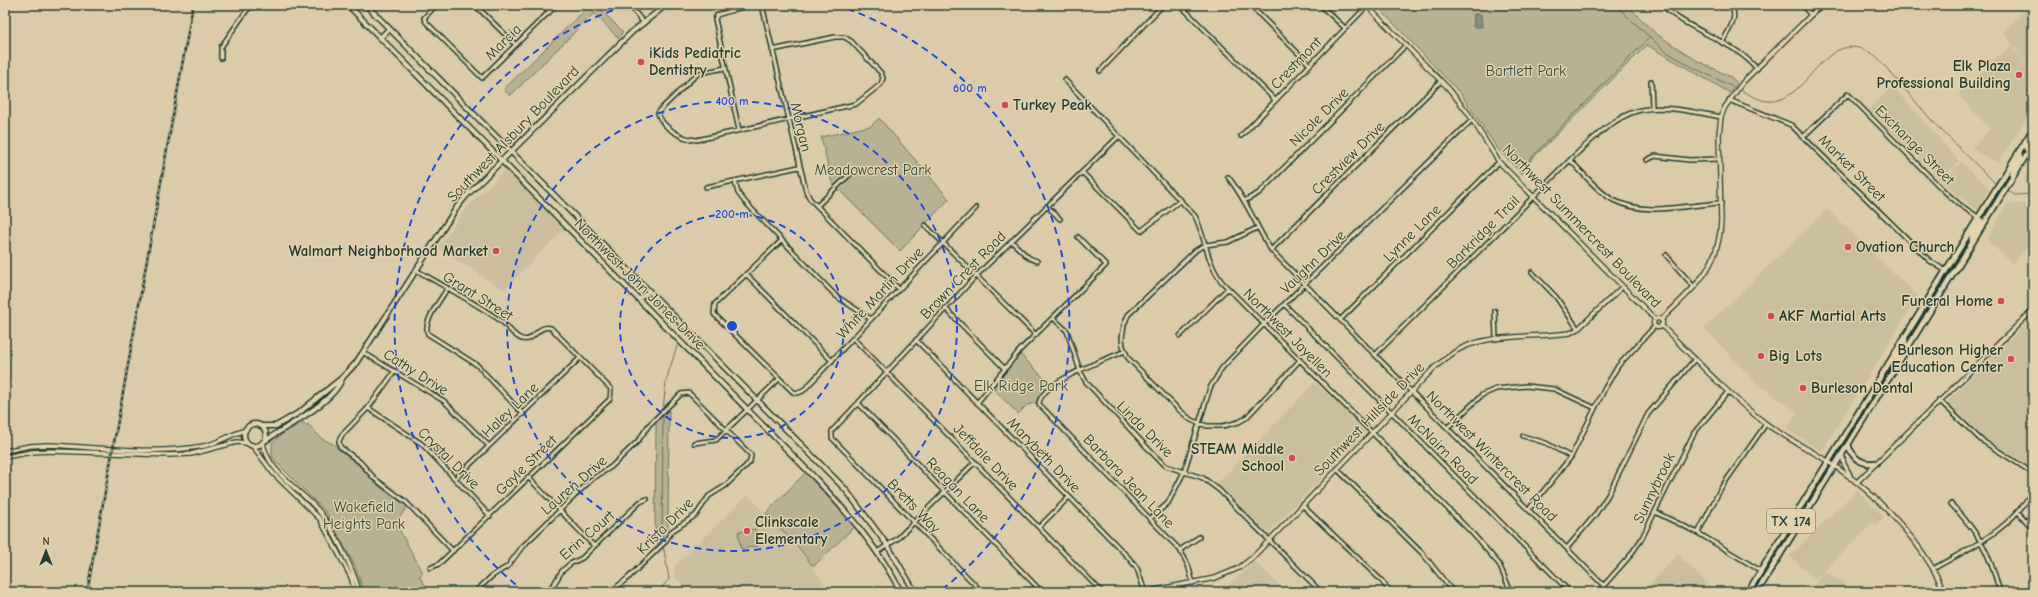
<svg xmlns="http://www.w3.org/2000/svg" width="2038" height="597" font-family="'Comic Neue',sans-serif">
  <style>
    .built { fill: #cbbe9f }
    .green { fill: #b9b194; stroke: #6c7764 }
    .water { fill: #8c8f78; stroke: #606e5d }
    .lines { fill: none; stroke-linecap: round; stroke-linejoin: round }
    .stream { stroke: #606e5d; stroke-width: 1 }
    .minor-casing { stroke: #1f3d34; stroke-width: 6 }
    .tertiary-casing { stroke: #1f3d34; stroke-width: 6 }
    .secondary-casing { stroke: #1f3d34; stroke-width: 7 }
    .primary-casing { stroke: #1f3d34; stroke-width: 8 }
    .minor { stroke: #e4d1af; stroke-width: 3 }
    .tertiary { stroke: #e4d1af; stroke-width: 3.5 }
    .secondary { stroke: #e4d1af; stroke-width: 4 }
    .primary { stroke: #e4d1af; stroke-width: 4.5 }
    .rail-casing { stroke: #1f3d34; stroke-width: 2.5 }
    .rail { stroke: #e4d1af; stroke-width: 1; stroke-dasharray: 3; stroke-linecap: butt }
    .ring { fill: none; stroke: #1d4ed8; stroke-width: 2; stroke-dasharray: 7 5 }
    .poi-dot { fill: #d1495b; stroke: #e4d1af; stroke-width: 1.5 }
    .labels { text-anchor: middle; stroke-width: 3; stroke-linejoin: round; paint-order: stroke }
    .shield { fill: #e4d1af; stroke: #5a6959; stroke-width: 1 }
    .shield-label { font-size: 14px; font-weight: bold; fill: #1f3d34 }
    .street-label { font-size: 15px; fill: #1f3d34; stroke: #e4d1af }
    .poi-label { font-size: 15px; font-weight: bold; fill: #1f3d34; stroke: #e4d1af; text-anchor: start }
    .park-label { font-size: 15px; fill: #2e493e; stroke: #e4d1af }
    .centre { fill: #1d4ed8; stroke: #e4d1af; stroke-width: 2 }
    .ring-label { font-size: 12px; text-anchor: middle; font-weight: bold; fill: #1d4ed8; stroke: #e4d1af; stroke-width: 3; stroke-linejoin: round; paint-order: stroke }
  </style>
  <rect width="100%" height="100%" fill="#dccbaa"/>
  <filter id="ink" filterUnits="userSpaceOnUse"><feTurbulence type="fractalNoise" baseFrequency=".025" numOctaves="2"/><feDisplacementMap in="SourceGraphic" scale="8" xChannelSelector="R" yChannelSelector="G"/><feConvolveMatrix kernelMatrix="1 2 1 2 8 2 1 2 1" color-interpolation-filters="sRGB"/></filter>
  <g filter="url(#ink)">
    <!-- built -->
    <path class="built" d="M2028 7 2033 13V73L2003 32Z
      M2011 45 2033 74V109L1998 163 1971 149 1990 129 1958 94Z
      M1893 86 1959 161 1942 181 1869 109Z
      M1961 162 1989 188 1978 210 1967 203 1943 182Z
      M2033 163V183H2026L2023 180Z
      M505 170 509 171 551 216 565 228 504 290 438 248 467 207Z
      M2007 204H2023L2033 214V240L2013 264 1987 240Z
      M1827 209 1918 296 1822 451 1786 429 1797 412 1755 382 1704 328Z
      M2033 317V469L1987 440 1946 402Z
      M1315 382 1367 431 1268 533 1217 484Z
      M1857 490 1884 517 1876 525 1873 523 1815 580 1790 556Z
      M748 495 800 549 830 592H689L674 576 675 565Z
      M1678 554 1716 592H1642Z
      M1255 561 1286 592H1221Z
      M1826 572 1858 592H1811L1820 576Z"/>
    <!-- green -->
    <path class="green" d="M590 5H596L623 32 618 38 594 13 510 96 504 89Z
      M1376 5H1627L1655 33 1696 60 1731 77 1737 83 1730 93 1647 45 1533 158 1522 174 1497 148 1461 94Z
      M879 118 949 199 900 251 832 183 821 137 871 126Z
      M1020 354 1051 385 1038 397 1036 403 1027 405 1018 414 993 388Z
      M669 410 668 533 658 545 655 534 656 422Z
      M303 422 306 426 308 424 322 439 333 444 358 465 381 488 407 506 396 524 423 573 419 576 430 592H364L355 566 325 511 277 463 272 456V443L281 435Z
      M806 472 855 526 815 565H812L800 549 766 513Z
      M755 529 758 546 741 549 738 532Z"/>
    <!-- water -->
    <path class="water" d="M1474 14H1481L1482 27H1473Z"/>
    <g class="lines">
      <!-- stream -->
      <path class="stream" d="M1615 5 1665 51 1694 68 1737 89
        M1740 90C1749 94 1759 101 1769 101 1811 103 1824 19 1877 57L1934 123 1997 185
        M1526 163 1650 37
        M2007 190 2015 195 2033 194
        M663 410 666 381 677 346
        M662 542 663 413
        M658 592 669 579 663 545"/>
      <!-- minor casing -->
      <g class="minor-casing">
        <path id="minor" d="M436 5 424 18 426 22 482 78 556 5
          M475 5 516 45
          M543 5 550 12
          M629 5 643 22
          M762 5 806 191 810 199 899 289
          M1180 5 1275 100
          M1250 5 1310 65
          M1662 5C1689 32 1732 39 1757 69
          M1802 5 1811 15
          M1321 6 1345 28
          M1722 43C1728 31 1739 18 1731 5
          M221 58V47L247 10 255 5
          M725 68 700 73 695 76 661 109 658 113C662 128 682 139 697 140L856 104 881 84 883 78 881 73 851 41 844 37H835L772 50
          M1100 71 1163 5
          M1065 80 1195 216C1206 238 1206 262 1222 282L1473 534 1499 564 1511 592
          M1651 81 1652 107
          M1729 100 1791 125 1930 261 1946 271
          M739 130 715 19 717 15 749 5
          M1241 136 1367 6
          M1804 136 1848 94 1943 190 1960 205 1978 217
          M1570 160C1583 173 1597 191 1613 200 1647 217 1685 205 1721 203
          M1647 160 1655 156 1689 160 1719 159
          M1082 172 1141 231 1181 200
          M1228 177C1246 199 1256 226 1271 250L1604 586
          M735 182 738 193 745 202 836 296 871 319
          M706 187 799 167
          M1244 201 1259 193 1406 45
          M817 206 852 172 859 171
          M1047 206 1060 219
          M925 225 1036 335
          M1257 228 1228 242 1205 245 1196 250 1128 315 1124 325 1122 338 1123 346 1128 358 1177 408 1191 420 1207 426H1223L1239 422 1246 418 1300 360
          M782 240 715 304 714 314 793 392 798 393 803 391 976 208
          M1011 241 1029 258 1037 261
          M1271 250 1441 81
          M1666 255 1694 287
          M416 270C445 287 474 302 501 321 508 326 514 337 522 339 534 343 537 324 551 328L611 389 610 399 439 564 430 568
          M1532 272 1556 297 1578 329
          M746 274 832 361
          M447 289C441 299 422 323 428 334L477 365 523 414
          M639 299 649 291
          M1285 305 1570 592
          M945 308 1005 369
          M1495 311 1496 339
          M1053 318 1067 331 1080 371 1086 382 1156 457 1166 466 1203 478 1219 490 1321 592
          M1340 320 1499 162
          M1180 336 1228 288
          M853 338 1102 592
          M916 340 1128 557 1137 568 1145 592
          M1125 351C1107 359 1040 382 1039 404L1180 550 1188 565 1193 583
          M364 353 444 401 489 446
          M1375 355 1570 160C1631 102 1639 101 1721 117
          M395 371 368 408 342 435 339 441 340 447 360 462 375 479 406 502 453 551
          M1939 400 1981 440 2033 473
          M858 403 1042 592
          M977 403 1021 349 1106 265 1078 237
          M368 408 422 444 490 516
          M1448 427 1482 395 1496 389 1526 386 1554 389 1595 408
          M1523 436 1546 443 1571 457
          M694 443 716 440 779 379
          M1337 469 1423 554 1453 592
          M528 477 594 546
          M455 479 580 358
          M1951 504C1980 534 1989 552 2000 592
          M1302 505 1381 580 1390 592
          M1529 509 1571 457 1605 388 1618 366 1655 326
          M1655 512 1698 533 1761 571
          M2018 512 2033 529
          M1150 519 1168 503 1184 472 1210 388 1222 368 1264 324 1472 120
          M1039 527 1069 497
          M1698 533 1721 488 1766 424
          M1567 548 1595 515 1608 495 1648 414 1695 359
          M1180 550 1199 537
          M877 552 897 539 975 462
          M1933 569C1969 548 2014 529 2033 489
          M475 592 492 576 508 566 522 547 592 479 611 467 638 441 649 425 681 394 689 393 751 455 750 462 725 486 709 496 696 515 672 531 665 542 628 578 610 592
          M546 592 554 584 562 571 570 564 582 558 640 502 647 499
          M982 592 832 438V431L976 276 1118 137
          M1598 592 1629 557 1641 540 1694 433 1727 393"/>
      </g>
      <!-- tertiary casing -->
      <g class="tertiary-casing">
        <path id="tertiary" d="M1366 5 1449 89 1468 113 1499 162 1655 319
          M1653.5 323a4.5 4.5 0 1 1 9 0a4.5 4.5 0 1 1-9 0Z
          M1661 320C1693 288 1719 270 1721 221L1719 134 1721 117 1725 107 1743 82 1821 5
          M1661 325C1695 359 1726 393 1765 423 1788 440 1816 452 1839 469 1878 496 1927 547 1944 592
          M263 442C267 472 300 489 318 510 332 526 355 572 359 592
          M252 445 273 473 320 519 351 577 355 592
          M5 451 30 446 48 445C96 447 157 455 204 446 219 443 231 434 246 430
          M1842 454 1844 464 1850 475
          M5 457 32 452 51 451 169 455 191 454 237 442 247 443
          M1857 482 2033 310
          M1145 592 1215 578 1239 568 1252 558 1286 523 1434 368C1443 361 1451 353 1462 348 1494 333 1535 338 1570 333L1578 329 1622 287"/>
      </g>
      <!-- secondary casing -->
      <g class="secondary-casing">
        <path id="secondary" d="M348 5 815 478C848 513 879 549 901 592
          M366 5 846 490 888 546 915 592
          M380 38 389 29
          M244 435a11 11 0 1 1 22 0a11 11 0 1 1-22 0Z
          M261 426H276L300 412 343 377 356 363 457 207 467 195 632 32 666 5
          M265 441C287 425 333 404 343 377"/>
      </g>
      <!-- primary casing -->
      <g class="primary-casing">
        <path id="primary" d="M2028 152 2026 147 2033 136
          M2012 176 2013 169 2020 157 2019 151
          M1972 243V236L1981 220 1978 217
          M1898 364 1895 361 1905 344V336
          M1848 444C1852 458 1861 465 1876 463
          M1748 592 2033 129
          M1757 592 2033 144"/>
      </g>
      <!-- minor -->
      <use href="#minor" class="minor"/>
      <!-- tertiary -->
      <use href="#tertiary" class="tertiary"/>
      <!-- secondary -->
      <use href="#secondary" class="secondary"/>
      <!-- primary -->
      <use href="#primary" class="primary"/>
      <!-- rail casing -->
      <g class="rail-casing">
        <path id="rail" d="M87 592 193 5"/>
      </g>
      <!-- rail -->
      <use href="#rail" class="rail"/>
    </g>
  </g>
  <!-- distance rings -->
  <g class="ring">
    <circle cx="732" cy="326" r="112"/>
    <circle cx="732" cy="326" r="225"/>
    <path d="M525 592A337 337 0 0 1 628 5M836 5A337 337 0 0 1 939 592"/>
  </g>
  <!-- markers -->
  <g class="poi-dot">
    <circle cx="641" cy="62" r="4"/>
    <circle cx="2019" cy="75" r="4"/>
    <circle cx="1005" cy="105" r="4"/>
    <circle cx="1848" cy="247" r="4"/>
    <circle cx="496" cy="251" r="4"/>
    <circle cx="2001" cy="301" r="4"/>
    <circle cx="1771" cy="316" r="4"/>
    <circle cx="1761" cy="356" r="4"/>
    <circle cx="2011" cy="359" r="4"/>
    <circle cx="1803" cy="388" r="4"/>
    <circle cx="1292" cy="458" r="4"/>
    <circle cx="747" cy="531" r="4"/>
  </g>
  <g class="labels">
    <!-- shield labels -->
    <rect class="shield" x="1767" y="509" width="48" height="24" rx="3"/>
    <g class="shield-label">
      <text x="1791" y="526">TX 174</text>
    </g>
    <!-- street labels -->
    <g class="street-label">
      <text transform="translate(503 42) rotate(-45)" y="5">Marcia</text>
      <text transform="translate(1296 63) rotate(-46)" y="5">Crestmont</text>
      <text transform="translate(1319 117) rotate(-45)" y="5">Nicole Drive</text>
      <text transform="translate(801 127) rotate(77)" y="5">Morgan</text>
      <text transform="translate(513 134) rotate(-46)" y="5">Southwest Alsbury Boulevard</text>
      <text transform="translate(1915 145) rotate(45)" y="5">Exchange Street</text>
      <text transform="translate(1348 158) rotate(-45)" y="5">Crestview Drive</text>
      <text transform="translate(1852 168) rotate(45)" y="5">Market Street</text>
      <text transform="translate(1582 226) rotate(46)" y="5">Northwest Summercrest Boulevard</text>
      <text transform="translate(1483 232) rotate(-45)" y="5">Barkridge Trail</text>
      <text transform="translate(1412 233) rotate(-45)" y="5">Lynne Lane</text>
      <text transform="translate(1313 262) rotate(-44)" y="5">Vaughn Drive</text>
      <text transform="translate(963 275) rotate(-46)" y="5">Brown Crest Road</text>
      <text transform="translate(640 284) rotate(45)" y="5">Northwest John Jones Drive</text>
      <text transform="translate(880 293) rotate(-47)" y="5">White Marlin Drive</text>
      <text transform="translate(478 296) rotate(32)" y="5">Grant Street</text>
      <text transform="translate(1288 333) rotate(45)" y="5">Northwest Jayellen</text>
      <text transform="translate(416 372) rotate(32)" y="5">Cathy Drive</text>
      <text transform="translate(510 410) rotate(-44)" y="5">Haley Lane</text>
      <text transform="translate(1369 419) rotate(-46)" y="5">Southwest Hillside Drive</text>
      <text transform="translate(1145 429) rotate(45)" y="5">Linda Drive</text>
      <text transform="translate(1443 449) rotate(45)" y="5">McNairn Road</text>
      <text transform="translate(1044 455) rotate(46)" y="5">Marybeth Drive</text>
      <text transform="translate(1492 456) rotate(45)" y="5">Northwest Wintercrest Road</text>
      <text transform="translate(986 457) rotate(46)" y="5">Jeffdale Drive</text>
      <text transform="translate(449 458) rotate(45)" y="5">Crystal Drive</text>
      <text transform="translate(526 465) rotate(-44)" y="5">Gayle Street</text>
      <text transform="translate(1129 481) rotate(46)" y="5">Barbara Jean Lane</text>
      <text transform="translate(574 485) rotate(-41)" y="5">Lauren Drive</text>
      <text transform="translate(1654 488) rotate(-64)" y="5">Sunnybrook</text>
      <text transform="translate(958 490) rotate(46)" y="5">Reagan Lane</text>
      <text transform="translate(914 506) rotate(46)" y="5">Bretts Way</text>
      <text transform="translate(665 526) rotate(-45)" y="5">Krista Drive</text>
      <text transform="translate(587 535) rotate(-41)" y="5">Erin Court</text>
    </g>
    <!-- poi labels -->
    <g class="poi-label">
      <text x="649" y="58">iKids Pediatric<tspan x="649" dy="17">Dentistry</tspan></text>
      <text x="2011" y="71" text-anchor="end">Elk Plaza<tspan x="2011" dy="17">Professional Building</tspan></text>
      <text x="1013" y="110">Turkey Peak</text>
      <text x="1856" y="252">Ovation Church</text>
      <text x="488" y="256" text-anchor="end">Walmart Neighborhood Market</text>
      <text x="1993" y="306" text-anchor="end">Funeral Home</text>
      <text x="1779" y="321">AKF Martial Arts</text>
      <text x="2003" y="355" text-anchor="end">Burleson Higher<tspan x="2003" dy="17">Education Center</tspan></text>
      <text x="1769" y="361">Big Lots</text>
      <text x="1811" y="393">Burleson Dental</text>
      <text x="1284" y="454" text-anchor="end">STEAM Middle<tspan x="1284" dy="17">School</tspan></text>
      <text x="755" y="527">Clinkscale<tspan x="755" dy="17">Elementary</tspan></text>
    </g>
    <!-- park labels -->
    <g class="park-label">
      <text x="1526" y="76">Bartlett Park</text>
      <text x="873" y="175">Meadowcrest Park</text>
      <text x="1021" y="391">Elk Ridge Park</text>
      <text x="364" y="512">Wakefield<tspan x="364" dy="17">Heights Park</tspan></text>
    </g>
  </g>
  <circle cx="732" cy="326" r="6" class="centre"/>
  <g class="ring-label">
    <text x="970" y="92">600 m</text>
    <text x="732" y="105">400 m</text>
    <text x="732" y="218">200 m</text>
  </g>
  <!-- margin -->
  <rect width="2038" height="597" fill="none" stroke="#e4d1af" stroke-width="20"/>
  <rect x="10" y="10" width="2018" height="577" fill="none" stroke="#1f3d34" stroke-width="1.5" filter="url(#ink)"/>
  <!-- north arrow -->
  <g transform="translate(46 551)" stroke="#e4d1af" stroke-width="3" paint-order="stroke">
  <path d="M0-3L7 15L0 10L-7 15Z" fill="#1f3d34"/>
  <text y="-6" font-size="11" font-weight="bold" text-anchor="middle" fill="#1f3d34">N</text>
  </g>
</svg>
